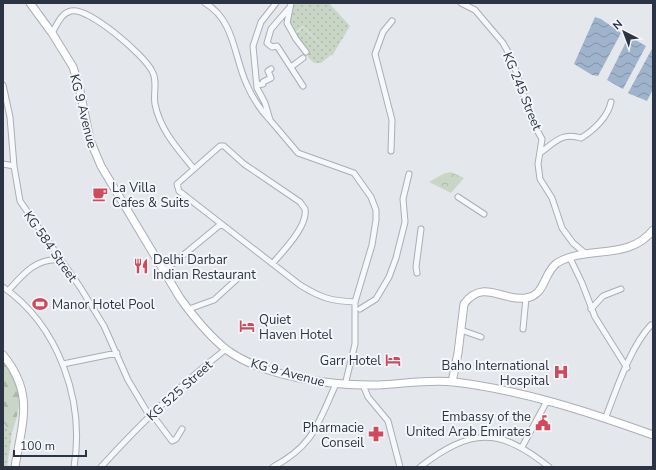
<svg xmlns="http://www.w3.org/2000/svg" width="656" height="470" font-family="'Nunito Sans',sans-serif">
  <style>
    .grass { fill: url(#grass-dots) }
    .forest { fill: url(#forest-firs) }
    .park { fill: url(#park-crowns) }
    .water { fill: url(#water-waves) }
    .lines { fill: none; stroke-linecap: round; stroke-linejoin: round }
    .street-casing { stroke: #a9aeb7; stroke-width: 7 }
    .secondary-casing { stroke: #a9aeb7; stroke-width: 9 }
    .street { stroke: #f7f8fa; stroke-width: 5 }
    .secondary { stroke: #fff; stroke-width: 7 }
    .labels { text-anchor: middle; stroke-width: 4; stroke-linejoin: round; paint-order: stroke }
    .street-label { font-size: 13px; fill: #2b3445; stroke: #f4f6f9 }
    .poi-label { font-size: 13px; fill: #2b3445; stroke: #f4f6f9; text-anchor: start }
  </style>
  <defs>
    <pattern id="grass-dots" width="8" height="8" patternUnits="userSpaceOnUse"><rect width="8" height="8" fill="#c9d6c5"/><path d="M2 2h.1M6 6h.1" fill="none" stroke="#adb8ab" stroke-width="1.8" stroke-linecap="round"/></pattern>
    <pattern id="forest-firs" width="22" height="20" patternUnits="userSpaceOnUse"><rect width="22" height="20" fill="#c9d6c5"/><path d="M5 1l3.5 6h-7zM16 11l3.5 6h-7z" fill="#adb8ab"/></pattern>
    <pattern id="park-crowns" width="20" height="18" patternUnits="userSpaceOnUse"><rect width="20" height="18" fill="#c9d6c5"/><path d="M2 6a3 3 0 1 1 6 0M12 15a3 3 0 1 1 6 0" fill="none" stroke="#adb8ab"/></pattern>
    <pattern id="water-waves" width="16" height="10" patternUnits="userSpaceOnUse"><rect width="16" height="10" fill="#9fb4cc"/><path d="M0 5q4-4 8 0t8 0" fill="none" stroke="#8293a7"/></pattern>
  </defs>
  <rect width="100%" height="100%" fill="#e4e7ec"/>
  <!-- grass -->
  <path class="grass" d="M295 3H329L350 26 332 56 303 26 295 33 289 22Z
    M303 27 331 55 321 63H314L308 57V51L295 35Z
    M3 422 12 433 7 467H3Z"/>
  <!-- forest -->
  <path class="forest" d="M3 362C24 389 22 402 12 433L3 422Z"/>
  <!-- park -->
  <path class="park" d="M451 172 464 178 451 193 429 182 443 174Z"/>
  <!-- water -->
  <path class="water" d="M595 17 601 19 621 33 598 76 592 75 574 64Z
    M629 36 646 46 623 89 607 80Z
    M653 47V89L647 101 628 93Z"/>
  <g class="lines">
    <!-- street casing -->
    <g class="street-casing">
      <path id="street" d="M205 3C235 20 234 58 247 85 252 97 260 109 269 119
        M276 3 261 22 253 46 257 88 265 103 270 120 298 153 354 173 371 197 376 210V220L372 245 355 302V344L345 385
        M291 3 287 23 296 39 306 52
        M461 3 475 10 503 43 512 59 532 121 542 139 538 164 540 179 552 198 562 228 573 243 586 254
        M290 7 271 29 267 43 272 47 277 46 303 86
        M52 33C57 25 61 13 71 11 89 7 144 55 152 71 158 81 153 93 155 104 160 130 178 149 194 169
        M291 67 303 58
        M3 85 10 117 14 166 20 201 80 287 104 326 128 380 149 415
        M257 85 263 84V82L271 78 268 71 271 69
        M391 151 392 120 375 54 383 32 392 21
        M540 153C555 142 562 132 581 138 594 130 608 117 611 102
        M3 164 14 166
        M458 197 484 214
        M570 258 582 283 595 317 627 368
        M273 263C284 250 308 226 305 209L300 202 244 164 224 146H220L177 184 179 191 300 285C321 298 331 301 355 302
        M164 271 221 224
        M417 273 416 267 421 229
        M3 287C59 326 85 401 74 467
        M8 291C23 274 37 257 61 260
        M189 309 214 300 237 279
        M360 309 376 299 389 277 396 258 405 222 403 199 409 174
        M591 309 603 296 621 289
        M523 329 526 298
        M461 330 481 337
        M63 364 117 353
        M363 385 368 397 388 421 400 467
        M151 413 172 441 176 439 182 429
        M605 419C616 391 630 347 651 325
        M522 447 547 401
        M101 467C140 424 180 385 226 349
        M273 467C314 445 317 425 336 384
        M420 467C471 428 499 427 549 467"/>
    </g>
    <!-- secondary casing -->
    <g class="secondary-casing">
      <path id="secondary" d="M30 3 52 33 73 67 79 86 90 140 101 166 180 298C193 316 209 336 227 350 264 377 333 386 378 385 403 384 429 379 454 382 522 390 589 412 653 435
        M3 355C35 394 22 422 15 467
        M452 382 458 353 464 304C483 278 503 302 526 298 546 295 543 273 557 263 587 245 629 261 653 230"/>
    </g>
    <!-- street -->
    <use href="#street" class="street"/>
    <!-- secondary -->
    <use href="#secondary" class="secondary"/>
  </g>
  <!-- icons -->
  <defs>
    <g id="cafe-bare" transform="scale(1.2)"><path d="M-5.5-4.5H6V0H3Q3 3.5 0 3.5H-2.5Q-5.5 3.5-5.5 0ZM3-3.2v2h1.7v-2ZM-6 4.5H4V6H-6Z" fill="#d1495b" stroke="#f4f6f9" stroke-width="2.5" paint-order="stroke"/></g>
    <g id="restaurant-bare" transform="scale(1.2)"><path d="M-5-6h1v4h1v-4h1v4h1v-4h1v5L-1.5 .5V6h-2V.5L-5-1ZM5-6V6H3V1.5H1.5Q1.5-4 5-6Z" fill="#d1495b" stroke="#f4f6f9" stroke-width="2.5" paint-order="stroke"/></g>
    <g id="stadium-bare" transform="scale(1.2)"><path d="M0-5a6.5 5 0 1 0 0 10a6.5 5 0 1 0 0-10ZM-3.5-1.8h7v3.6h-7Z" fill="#d1495b" stroke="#f4f6f9" stroke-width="2.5" paint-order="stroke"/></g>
    <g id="hotel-bare" transform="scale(1.2)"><path d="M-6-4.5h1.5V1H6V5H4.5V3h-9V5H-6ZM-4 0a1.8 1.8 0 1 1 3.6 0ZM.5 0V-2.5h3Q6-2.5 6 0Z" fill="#d1495b" stroke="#f4f6f9" stroke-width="2.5" paint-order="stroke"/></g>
    <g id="hospital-bare" transform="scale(1.2)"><path d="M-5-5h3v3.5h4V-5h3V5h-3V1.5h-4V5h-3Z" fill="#d1495b" stroke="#f4f6f9" stroke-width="2.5" paint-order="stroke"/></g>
    <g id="civic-bare" transform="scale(1.2)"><path d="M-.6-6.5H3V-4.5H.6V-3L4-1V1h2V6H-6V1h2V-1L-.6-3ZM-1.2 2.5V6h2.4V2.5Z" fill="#d1495b" stroke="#f4f6f9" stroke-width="2.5" paint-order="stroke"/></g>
    <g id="pharmacy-bare" transform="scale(1.2)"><path d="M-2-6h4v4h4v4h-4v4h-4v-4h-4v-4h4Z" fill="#d1495b" stroke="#f4f6f9" stroke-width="2.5" paint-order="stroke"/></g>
  </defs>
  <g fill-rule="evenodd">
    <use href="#cafe-bare" x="100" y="194"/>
    <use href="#restaurant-bare" x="141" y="266"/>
    <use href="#stadium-bare" x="40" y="304"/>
    <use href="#hotel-bare" x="247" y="326"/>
    <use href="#hotel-bare" x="393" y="360"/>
    <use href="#hospital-bare" x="561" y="372"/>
    <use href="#civic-bare" x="543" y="423"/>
    <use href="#pharmacy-bare" x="376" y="434"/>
  </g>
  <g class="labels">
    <!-- street labels -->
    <g class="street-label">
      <text transform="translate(523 91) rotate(68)" y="5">KG 245 Street</text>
      <text transform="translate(84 111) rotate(76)" y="5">KG 9 Avenue</text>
      <text transform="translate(51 246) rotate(55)" y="5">KG 584 Street</text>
      <text transform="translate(288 372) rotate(15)" y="5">KG 9 Avenue</text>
      <text transform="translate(179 390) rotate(-42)" y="5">KG 525 Street</text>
    </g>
    <!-- poi labels -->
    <g class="poi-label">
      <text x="112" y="192">La Villa<tspan x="112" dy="15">Cafes &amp; Suits</tspan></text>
      <text x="153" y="264">Delhi Darbar<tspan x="153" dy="15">Indian Restaurant</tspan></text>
      <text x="52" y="309">Manor Hotel Pool</text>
      <text x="259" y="324">Quiet<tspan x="259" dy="15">Haven Hotel</tspan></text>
      <text x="381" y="365" text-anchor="end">Garr Hotel</text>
      <text x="549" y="370" text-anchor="end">Baho International<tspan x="549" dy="15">Hospital</tspan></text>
      <text x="531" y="421" text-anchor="end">Embassy of the<tspan x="531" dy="15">United Arab Emirates</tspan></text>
      <text x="364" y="432" text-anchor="end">Pharmacie<tspan x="364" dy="15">Conseil</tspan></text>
    </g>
  </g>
  <!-- border -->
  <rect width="656" height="470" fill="none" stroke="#2b3445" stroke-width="8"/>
  <!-- north arrow -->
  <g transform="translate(624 32) rotate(318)" stroke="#f4f6f9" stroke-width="3" paint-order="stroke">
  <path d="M0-3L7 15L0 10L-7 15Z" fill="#2b3445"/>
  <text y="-6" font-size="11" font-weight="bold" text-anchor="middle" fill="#2b3445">N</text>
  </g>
  <!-- scale -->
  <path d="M14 450v6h72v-6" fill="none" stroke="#2b3445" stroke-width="2"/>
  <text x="20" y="450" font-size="12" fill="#2b3445" stroke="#f4f6f9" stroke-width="3" paint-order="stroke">100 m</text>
</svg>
